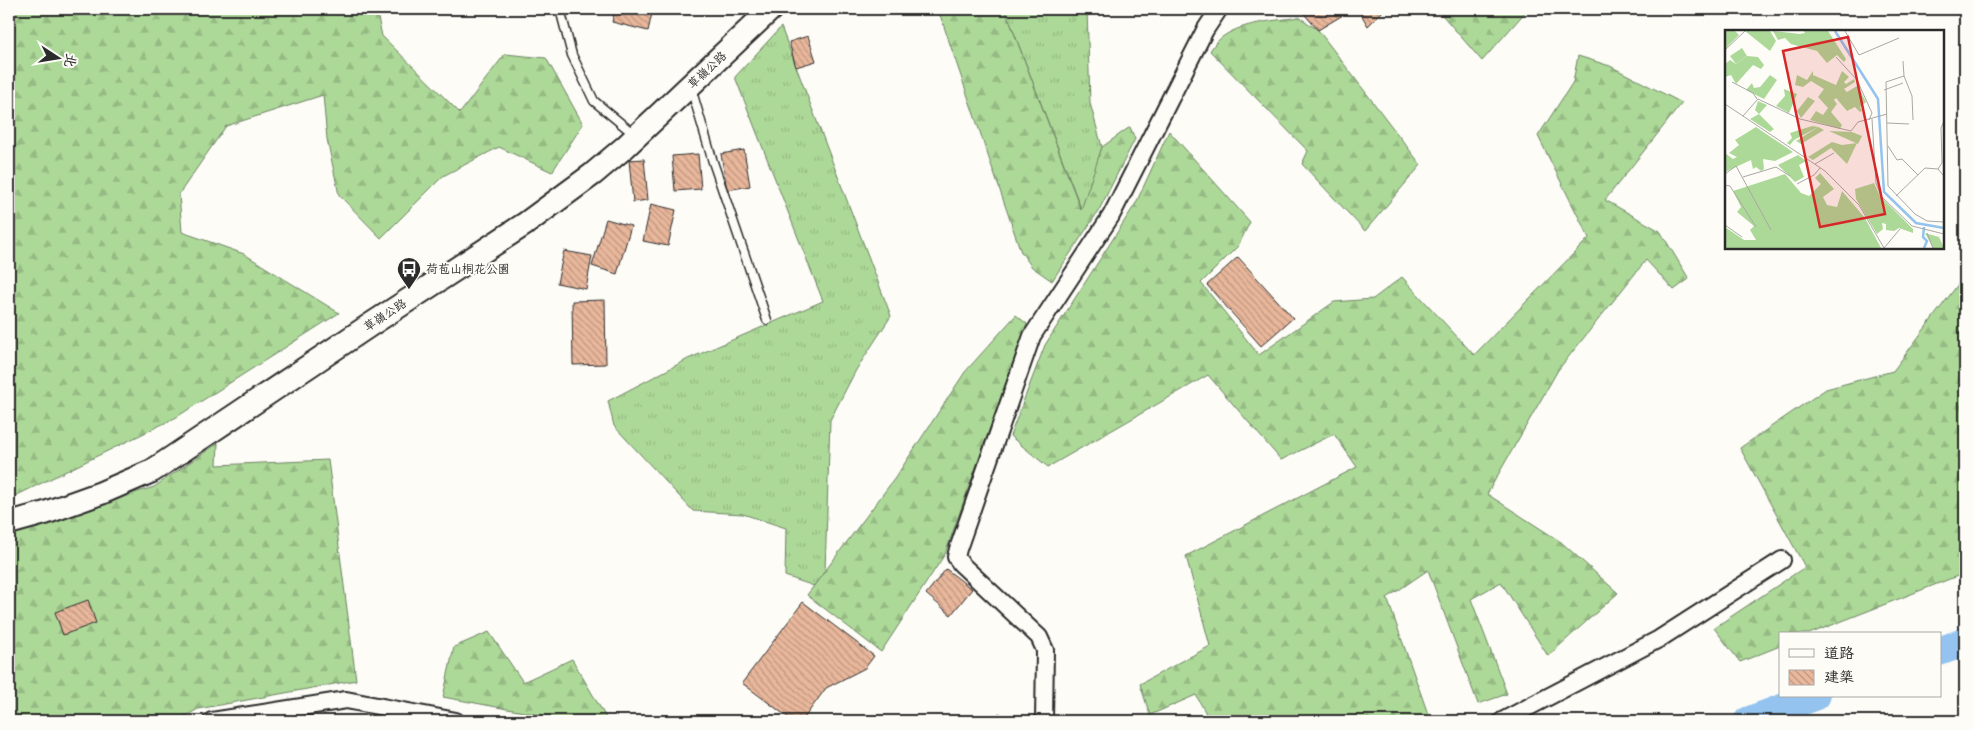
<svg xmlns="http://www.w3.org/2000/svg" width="1974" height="730" font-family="Kalam,'LXGW WenKai TC',sans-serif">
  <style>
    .grass { fill: url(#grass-tufts); stroke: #6c8262 }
    .forest { fill: url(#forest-firs); stroke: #6c8262 }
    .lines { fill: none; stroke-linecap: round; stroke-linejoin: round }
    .river { stroke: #93c3ee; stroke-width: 29 }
    .building { fill: url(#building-back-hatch); stroke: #2b2b2b }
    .lane-casing { stroke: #2b2b2b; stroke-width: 11 }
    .street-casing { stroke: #2b2b2b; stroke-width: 20 }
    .secondary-casing { stroke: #2b2b2b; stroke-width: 26 }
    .lane { stroke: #fdfcf7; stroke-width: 8 }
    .street { stroke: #fdfcf7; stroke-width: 16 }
    .secondary { stroke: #fdfcf7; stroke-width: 22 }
    .labels { text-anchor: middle; stroke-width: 4; stroke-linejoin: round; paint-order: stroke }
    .street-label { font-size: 12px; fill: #2b2b2b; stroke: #fdfcf7 }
    .poi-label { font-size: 12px; fill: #2b2b2b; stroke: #fdfcf7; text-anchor: start }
    .inset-river { fill: none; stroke: #93c3ee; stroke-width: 2.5 }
    .inset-road { fill: none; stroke: #a9a8a5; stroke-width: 1 }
    .view { fill: #d62828; fill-opacity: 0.15; stroke: #d62828; stroke-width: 2.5 }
    .inset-edge { fill: none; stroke: #2b2b2b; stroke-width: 2.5 }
  </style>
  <defs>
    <pattern id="grass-tufts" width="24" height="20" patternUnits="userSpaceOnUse" patternTransform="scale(1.25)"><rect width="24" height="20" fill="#add998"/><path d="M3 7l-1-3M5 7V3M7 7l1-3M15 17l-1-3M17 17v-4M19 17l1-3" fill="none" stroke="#95ba83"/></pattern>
    <pattern id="forest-firs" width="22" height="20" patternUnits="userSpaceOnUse" patternTransform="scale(1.25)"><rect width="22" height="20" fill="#add998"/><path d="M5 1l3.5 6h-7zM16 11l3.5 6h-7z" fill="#95ba83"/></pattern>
    <pattern id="building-back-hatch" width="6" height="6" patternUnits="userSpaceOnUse" patternTransform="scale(1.25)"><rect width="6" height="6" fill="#e9b79b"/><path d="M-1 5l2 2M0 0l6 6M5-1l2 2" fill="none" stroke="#bd957f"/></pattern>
  </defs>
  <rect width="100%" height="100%" fill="#fdfcf7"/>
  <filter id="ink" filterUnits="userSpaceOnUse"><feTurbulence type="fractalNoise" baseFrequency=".02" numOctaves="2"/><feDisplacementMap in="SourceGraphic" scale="10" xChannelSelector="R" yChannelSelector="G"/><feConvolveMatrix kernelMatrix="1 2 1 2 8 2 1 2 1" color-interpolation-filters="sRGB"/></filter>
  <g filter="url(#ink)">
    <!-- grass -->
    <path class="grass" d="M1005 9H1087L1090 103 1102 147 1082 211Z
      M781 27 891 316 856 370 830 420 825 571 814 586 785 576 786 528 743 514 693 511 614 426 608 401 688 359 823 301 735 77Z"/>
    <!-- forest -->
    <path class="forest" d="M9 9H376L382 36 460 113 505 54 546 58 583 124 552 172 499 147 443 176 381 238 339 195 327 139 323 95 226 126 179 194 182 232 244 254 339 313 175 418 9 499Z
      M938 9H1005L1081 210 1102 147 1130 127 1135 139 1099 210 1052 281 1032 267 1021 252Z
      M1437 9H1528L1482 61Z
      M1299 17 1318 30 1421 165 1365 231 1302 164 1308 151 1210 51C1226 22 1270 22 1299 17Z
      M1578 56 1610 66 1682 103 1605 200 1660 231 1689 279 1674 290 1646 260 1558 370 1487 494 1561 542 1618 593 1548 656 1501 582 1471 599 1507 694 1478 704 1428 570 1387 598 1428 714 1417 721H1210L1196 695 1150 715 1140 684 1210 646 1186 556 1357 467 1334 434 1281 460 1208 375 1048 467 1010 436 1045 345 1136 203 1169 131 1250 222 1238 246 1201 283 1259 355 1334 302 1373 299 1402 277 1474 355 1589 238 1538 136 1573 82Z
      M1965 275V573L1809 634H1780V646L1740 662 1714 628 1805 567 1740 448 1826 389 1893 371Z
      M1016 315 1027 324 945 554 881 652 807 595 895 478 965 372Z
      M218 443 217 465 328 460 356 680 198 709 177 721H9V531L154 487Z
      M489 632 523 682 572 659 608 721H572L443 697 454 647Z"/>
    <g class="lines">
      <!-- river -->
      <path class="river" d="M1940 651 1965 642
        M1748 721 1816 696"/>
    </g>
    <!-- building -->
    <path class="building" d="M615 9H653L648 31 612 22Z
      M1300 9H1353L1318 30Z
      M1358 9H1384V10L1368 26Z
      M808 36 816 61 796 67 789 42Z
      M744 150 750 186 727 190 721 154Z
      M698 154 701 189 675 191 672 156Z
      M644 159 648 200 633 202 629 160Z
      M651 204 676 210 668 246 643 241Z
      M606 219 631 226 617 274 592 266Z
      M564 251 592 256 586 289 557 283Z
      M1238 257 1293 318 1261 346 1207 285Z
      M605 300 606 364 573 365 572 301Z
      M946 569 972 589 951 615 926 594Z
      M88 600 96 623 63 635 55 612Z
      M803 602 874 656 865 668 826 688 802 721H793L742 683Z
      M999 713 1011 721H994Z"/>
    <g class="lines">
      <!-- lane casing -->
      <g class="lane-casing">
        <path id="lane" d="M560 9 572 55 594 101 635 135
          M691 88 713 162 767 320"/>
      </g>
      <!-- street casing -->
      <g class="street-casing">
        <path id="street" d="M212 721 346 700 456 721
          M1044 721 1045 650 1039 637 961 564 956 557 958 549 1032 336 1111 216 1205 30 1219 9
          M1502 721 1659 639 1782 560"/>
      </g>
      <!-- secondary casing -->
      <g class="secondary-casing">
        <path id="secondary" d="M9 523 45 513 101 493 152 471 370 325 525 224 593 174 625 147 771 9"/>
      </g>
      <!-- lane -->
      <use href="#lane" class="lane"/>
      <!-- street -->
      <use href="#street" class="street"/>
      <!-- secondary -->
      <use href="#secondary" class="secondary"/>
    </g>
  </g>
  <!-- icons -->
  <defs>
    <g id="bus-pin" transform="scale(1.25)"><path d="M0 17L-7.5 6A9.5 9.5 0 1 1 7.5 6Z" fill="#2b2b2b" stroke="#fdfcf7"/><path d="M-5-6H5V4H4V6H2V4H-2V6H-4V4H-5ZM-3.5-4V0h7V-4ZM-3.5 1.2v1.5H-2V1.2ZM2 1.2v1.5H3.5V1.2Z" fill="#fff"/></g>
  </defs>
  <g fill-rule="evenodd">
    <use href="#bus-pin" x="409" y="269"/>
  </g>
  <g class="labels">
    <!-- street labels -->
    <g class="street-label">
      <text transform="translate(707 70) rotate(-43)" y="4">草嶺公路</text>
      <text transform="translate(385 315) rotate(-33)" y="4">草嶺公路</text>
    </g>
    <!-- poi labels -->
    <g class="poi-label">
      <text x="426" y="273">荷苞山桐花公園</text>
    </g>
  </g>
  <!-- overview -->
  <g transform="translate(1725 30)">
    <rect width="219" height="219" fill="#fdfcf7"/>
    <path d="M17 18 22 26 11 34 5 26ZM87 96 93 97 69 110 65 115 62 113 67 108 65 103ZM107 112 117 115 132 113 122 134 106 118 88 130 83 127Z" fill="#add998"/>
    <path d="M0 1H10L14 5 0 19ZM20 1H45L51 11 45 21ZM48 1 75 4 80 3 79 1H103L121 29 119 32 112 25 102 33 92 21 66 14 60 8 53 10ZM22 26 33 27 39 35 36 39 28 35 11 54 6 45 0 47V34L5 30 11 34ZM88 41V45L111 55 117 41 124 47 119 52 121 54 129 49 130 52 119 59 122 62 132 56 135 60 141 72 135 77 137 81 135 82 130 77 122 81 111 68 109 70 112 74 106 82 117 95 115 99 85 90 91 81 98 85 103 78 93 67 99 59 86 51 78 57 70 55 72 45 82 50ZM45 45 52 50 39 69 21 60 27 53 29 58 35 57ZM59 59 72 64 64 83 51 76 60 66ZM83 67 90 71 76 88 72 81ZM33 71 42 75 34 84 49 99 45 102 25 89 34 84 30 80ZM86 93 99 100 76 114 71 111 93 97ZM31 97 68 122 50 131 38 129 39 139 36 141 31 137 28 139 26 130 0 142V123L8 129 12 127 4 123 14 115 10 110ZM104 101 127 102 137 106 133 114ZM73 125 81 131 74 135 79 147 70 152 53 135ZM95 143 109 159 98 167 102 175 112 177 117 161 140 188 156 218H0V197L19 210H31L25 200 29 196 12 182 16 177 8 161 60 144 76 163 84 166 96 154 90 148ZM149 153 155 166 188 199V203L174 198 169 201 161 200V194L157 193 158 199 152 204 131 169 130 159ZM200 203 214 207 219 218H208Z" fill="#add998"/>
    <path class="inset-river" d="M110 1 153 69 159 162 191 193 219 198M199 218 202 211 198 207 199 197"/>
    <path class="inset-road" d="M120 1 134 25 174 8M0 20 20 1M111 27 132 50 147 83 144 90M178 31 179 46M7 52 28 63 32 69M159 60 178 53M0 74 100 141 134 175 159 218M18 86 33 69 75 89 126 101 133 92 162 84M147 89 151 153 156 166 187 196 219 204M188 90 187 66 179 46 161 52 163 156 190 184 202 191 219 192M162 93 184 94M163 116 172 130 177 129 193 145M90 134 109 123M213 139 217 133 216 98 219 91M0 144 11 136 46 200M18 147 51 137 65 146M72 154 89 145 95 138M0 155 5 156 31 197M171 166 200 138 213 139 218 145M0 195 17 207M202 203 208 218M159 218 175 199"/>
    <path class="view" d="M123 7 160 184 95 197 58 21Z"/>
    <rect width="219" height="219" class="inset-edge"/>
  </g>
  <!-- margin -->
  <rect width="1974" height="730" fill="none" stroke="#fdfcf7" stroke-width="30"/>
  <rect x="15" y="15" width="1944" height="700" fill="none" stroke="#2b2b2b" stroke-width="2" filter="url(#ink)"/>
  <!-- legend -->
  <rect x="1779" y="632" width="162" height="65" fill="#fdfcf7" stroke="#a9a8a5"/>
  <rect x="1789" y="649" width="25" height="8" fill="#fdfcf7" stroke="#a9a8a5"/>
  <text x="1824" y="658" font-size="15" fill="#2b2b2b">道路</text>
  <rect x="1789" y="670" width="25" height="15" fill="url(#building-back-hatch)" stroke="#a9a8a5"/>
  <text x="1824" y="682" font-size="15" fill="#2b2b2b">建築</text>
  <!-- north arrow -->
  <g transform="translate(58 58) rotate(102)" stroke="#fdfcf7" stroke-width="4" paint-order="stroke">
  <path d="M0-4L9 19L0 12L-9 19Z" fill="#2b2b2b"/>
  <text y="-8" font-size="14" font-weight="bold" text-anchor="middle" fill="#2b2b2b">北</text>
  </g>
</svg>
